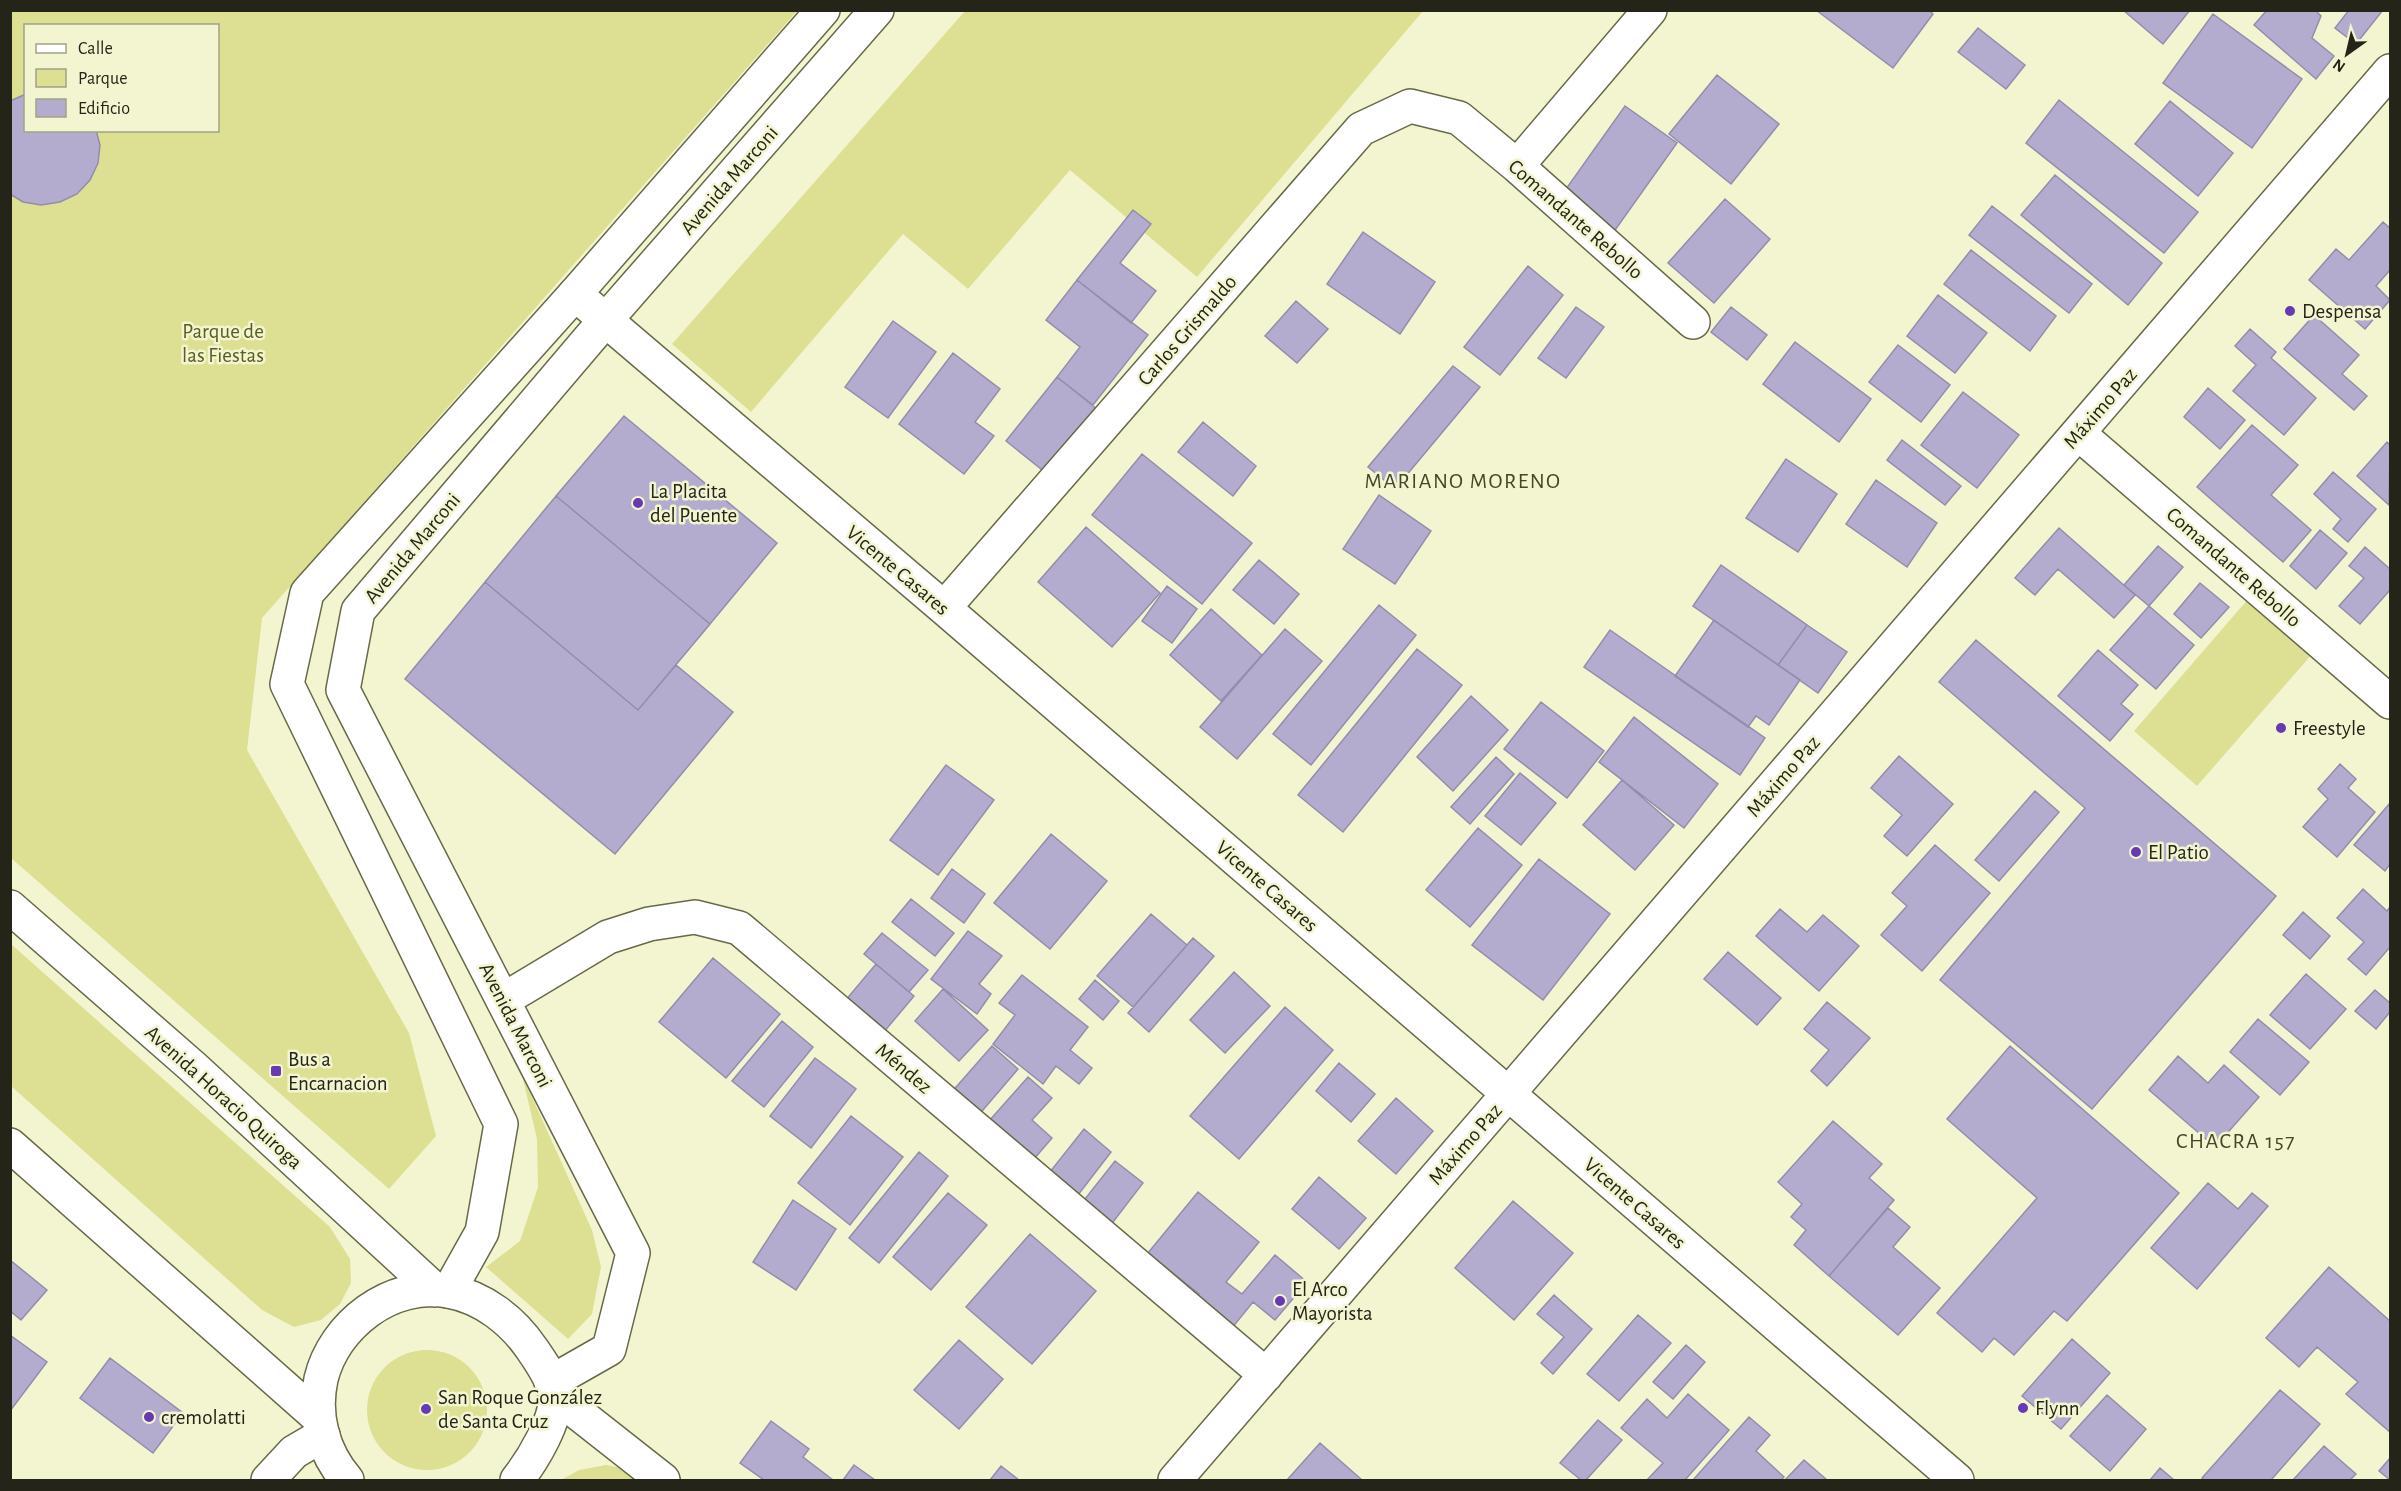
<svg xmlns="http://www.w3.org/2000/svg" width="2401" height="1491" font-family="'Alegreya Sans',sans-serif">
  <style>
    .green { fill: #dde092; fill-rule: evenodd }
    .building { fill: #b4acce; stroke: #948cad; stroke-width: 1.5 }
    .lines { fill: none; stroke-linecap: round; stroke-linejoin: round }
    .street-casing { stroke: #676949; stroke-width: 36 }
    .secondary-casing { stroke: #676949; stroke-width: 36 }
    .primary-casing { stroke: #676949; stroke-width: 36 }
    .street { stroke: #fff; stroke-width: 33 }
    .secondary { stroke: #fff; stroke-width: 33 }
    .primary { stroke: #fff; stroke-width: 33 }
    .poi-dot { fill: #653ab2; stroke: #f3f5d1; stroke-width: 2 }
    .labels { text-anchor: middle; stroke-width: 5; stroke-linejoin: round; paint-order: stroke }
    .street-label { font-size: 21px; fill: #242518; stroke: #f3f5d1 }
    .poi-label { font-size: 21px; fill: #242518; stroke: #f3f5d1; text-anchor: start }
    .park-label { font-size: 21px; fill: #5a5c20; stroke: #f3f5d1 }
    .neighbourhood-label { font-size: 22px; letter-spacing: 1.5px; fill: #444627; stroke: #f3f5d1 }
  </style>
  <rect width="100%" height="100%" fill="#f3f5d1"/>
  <!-- green -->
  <path class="green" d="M11 11H797L262 618 247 750 409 1033 436 1136 389 1189 11 858ZM26 26H218V130H26Z
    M965 11H1423L1197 277 1070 170 968 289 903 234 751 412 672 344Z
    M2249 598 2313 653 2197 786 2134 731Z
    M11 944 330 1227 350 1259 351 1283 340 1304 321 1320 294 1327 262 1310 11 1086Z
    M522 1075 592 1230 601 1267 592 1314 568 1339 486 1267 520 1241 538 1187 537 1139Z
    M367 1410a60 60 0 1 1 120 0a60 60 0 1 1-120 0Z
    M606 1465 632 1470 645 1480H561L579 1470Z"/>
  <!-- building -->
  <path class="building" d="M1816 10H1929L1933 14 1893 68Z
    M2123 10H2190L2163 44Z
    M2267 10H2315L2321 16 2312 38 2334 56 2316 79 2254 25Z
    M2349 10H2383L2356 44 2335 28Z
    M2213 14 2302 79 2252 148 2163 83Z
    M1978 28 2025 65 2006 89 1958 52Z
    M1717 75 1779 124 1731 184 1669 134Z
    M26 94V130H96L100 145 98 163 90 180 77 194 60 202 41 205 23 202 10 194V101Z
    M2059 100 2198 212 2164 253 2026 143Z
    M2170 101 2233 153 2198 196 2135 144Z
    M1625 106 1677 143 1613 233 1561 196Z
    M2055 175 2162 263 2128 305 2021 215Z
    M1725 199 1770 239 1714 303 1668 263Z
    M1992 206 2092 284 2069 313 1969 235Z
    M1133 210 1151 224 1120 263 1156 291 1131 323 1077 280Z
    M2383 222 2390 228V270L2376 286 2390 300 2365 329 2309 280 2336 249 2349 260Z
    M1363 232 1435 282 1400 334 1327 284Z
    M1971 250 2056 316 2030 351 1944 284Z
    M1528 266 1563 295 1500 375 1464 347Z
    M1077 280 1148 335 1093 405 1057 377 1080 347 1046 320Z
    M1938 295 1987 333 1955 373 1907 336Z
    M1296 301 1328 329 1297 363 1265 336Z
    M1576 307 1604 327 1566 378 1538 358Z
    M1731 307 1767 335 1747 360 1711 332Z
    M2314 315 2359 355 2342 374 2367 396 2354 410 2284 349Z
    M893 321 936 352 888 418 845 387Z
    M2250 329 2276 352 2271 358 2316 398 2284 435 2233 391 2256 365 2235 346Z
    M1795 342 1871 399 1839 442 1763 384Z
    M1898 345 1950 385 1921 422 1869 382Z
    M953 353 1000 389 975 422 994 436 964 474 899 424Z
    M1453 366 1480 387 1395 489 1368 467Z
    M1057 377 1102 413 1051 477 1006 441Z
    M2208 388 2245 420 2220 449 2184 417Z
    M1963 392 2019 435 1977 488 1921 445Z
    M624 416 777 543 710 624 556 496Z
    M1203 422 1256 466 1233 496 1178 452Z
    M2252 425 2298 465 2271 495 2311 530 2283 562 2197 487Z
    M1902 440 1961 486 1945 505 1887 460Z
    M2387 442 2390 445 2389 505 2357 476Z
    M1142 454 1252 543 1202 604 1092 515Z
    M1786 459 1837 494 1798 552 1746 518Z
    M2333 472 2376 509 2348 542 2333 529 2341 519 2314 494Z
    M1876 480 1937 523 1907 567 1846 524Z
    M1379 495 1431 531 1395 584 1343 549Z
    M556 496 710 624 638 710 485 582Z
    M1086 527 1160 593 1112 647 1038 582Z
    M2059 528 2135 595 2114 618 2058 569 2035 595 2015 578Z
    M2320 530 2347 553 2316 589 2290 566Z
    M2158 546 2183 567 2149 606 2124 585Z
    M2365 547 2390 569V590L2360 624 2339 606 2364 578 2349 566Z
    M1259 560 1299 594 1274 624 1233 590Z
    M1721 565 1807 625 1778 665 1693 606Z
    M485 582 638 710 676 665 733 712 615 854 405 679Z
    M2200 583 2229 607 2201 638 2174 614Z
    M1167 586 1197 609 1172 643 1142 621Z
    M1379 605 1416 635 1311 765 1273 734Z
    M2149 606 2194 645 2156 689 2110 650Z
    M1211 609 1262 655 1221 701 1170 655Z
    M1714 620 1800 680 1769 725 1756 716 1748 727 1675 676Z
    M1807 625 1847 652 1818 693 1778 665Z
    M1285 629 1322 661 1237 759 1200 727Z
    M1610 630 1765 738 1740 775 1584 667Z
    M1976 640 2276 896 2092 1109 1940 980 2085 808 1939 682Z
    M1417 649 1462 685 1343 832 1298 795Z
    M2098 650 2138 685 2121 704 2133 714 2110 741 2058 696Z
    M1471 696 1508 730 1453 791 1417 757Z
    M1541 702 1604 751 1567 798 1504 749Z
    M1634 717 1718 784 1684 828 1599 762Z
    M1899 756 1953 804 1907 856 1884 836 1902 815 1871 788Z
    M1496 757 1514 774 1470 824 1451 807Z
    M2340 764 2356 779 2348 788 2375 812 2337 857 2303 827 2328 799 2318 789Z
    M946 765 994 800 938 875 890 840Z
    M1520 773 1556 803 1521 845 1485 816Z
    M1622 780 1674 825 1635 870 1583 825Z
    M2035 791 2059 812 1999 881 1975 860Z
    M2390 803V864L2385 871 2354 845Z
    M1478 828 1522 865 1470 927 1426 890Z
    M1051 834 1107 881 1050 949 994 903Z
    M1935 845 1990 893 1922 971 1881 935 1907 906 1892 893Z
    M1539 859 1610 914 1543 1000 1472 945Z
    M952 869 985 894 964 923 931 898Z
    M2363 889 2387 911 2390 907V947L2366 975 2348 959 2364 942 2337 918Z
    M911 899 954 933 935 956 892 922Z
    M1780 909 1807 932 1823 915 1859 946 1819 991 1756 936Z
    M2303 912 2330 936 2310 959 2283 935Z
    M1151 914 1187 945 1133 1007 1097 976Z
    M968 931 1002 956 979 984 991 994 977 1014 931 979Z
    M882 933 928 970 909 992 864 954Z
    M1193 938 1214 956 1149 1032 1128 1013Z
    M1728 952 1781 998 1757 1025 1704 979Z
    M713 958 780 1014 726 1078 659 1022Z
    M876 964 914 996 878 1039 840 1007Z
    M1234 972 1270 1006 1225 1053 1190 1020Z
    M2306 974 2346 1009 2310 1049 2270 1015Z
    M1022 975 1088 1027 1070 1050 1092 1068 1079 1084 1056 1066 1043 1084 993 1044 1015 1015 999 1003Z
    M1095 980 1119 1001 1103 1020 1079 999Z
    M943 989 988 1030 959 1061 915 1021Z
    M2375 990 2390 1003V1012L2376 1029 2355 1011Z
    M1827 1002 1870 1038 1827 1086 1811 1071 1829 1050 1804 1029Z
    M1285 1007 1333 1050 1239 1159 1190 1116Z
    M2258 1019 2309 1062 2280 1095 2230 1052Z
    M782 1021 813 1047 764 1107 732 1081Z
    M992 1046 1018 1069 977 1117 950 1094Z
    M2010 1046 2179 1193 2067 1321 2054 1311 2014 1355 1994 1338 1982 1352 1937 1313 2037 1198 1947 1119Z
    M2178 1056 2208 1083 2224 1065 2259 1097 2215 1147 2149 1090Z
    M815 1058 856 1089 811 1148 770 1116Z
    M1339 1063 1375 1094 1351 1122 1316 1091Z
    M1028 1077 1052 1098 1032 1120 1052 1138 1034 1159 989 1121Z
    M1396 1098 1433 1131 1396 1174 1358 1141Z
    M851 1116 903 1157 850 1225 798 1183Z
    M1833 1121 1882 1164 1869 1178 1894 1200 1829 1276 1794 1245 1806 1230 1791 1217 1802 1204 1778 1182Z
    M1084 1129 1111 1152 1078 1195 1049 1173Z
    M919 1152 948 1176 879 1263 849 1238Z
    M1115 1161 1143 1183 1110 1226 1081 1204Z
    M1319 1177 1366 1218 1339 1249 1292 1209Z
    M2208 1183 2238 1209 2252 1193 2268 1206 2197 1289 2151 1248Z
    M1198 1192 1259 1242 1226 1282 1242 1294 1275 1255 1307 1282 1275 1320 1253 1302 1232 1328 1196 1299 1199 1294 1148 1253Z
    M948 1193 987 1225 931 1290 893 1257Z
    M793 1200 836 1229 796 1290 753 1262Z
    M1513 1201 1573 1253 1514 1320 1455 1268Z
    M1888 1208 1910 1227 1893 1247 1940 1288 1898 1335 1829 1276Z
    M1030 1234 1096 1291 1032 1364 966 1307Z
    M10 1260 47 1290 21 1320 10 1311Z
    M2329 1267 2390 1321V1432L2346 1394 2358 1382 2317 1347 2299 1367 2266 1338Z
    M1554 1295 1592 1329 1553 1374 1541 1363 1564 1337 1537 1314Z
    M1638 1315 1671 1343 1619 1401 1587 1374Z
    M10 1335 47 1362 10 1411Z
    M2072 1339 2110 1373 2061 1429 2022 1396Z
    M959 1340 1003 1379 959 1429 914 1390Z
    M1686 1345 1705 1362 1673 1399 1653 1382Z
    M110 1358 183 1413 153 1453 80 1398Z
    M2280 1390 2320 1424 2271 1480H2204L2202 1478Z
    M1688 1394 1729 1430 1685 1480H1647L1663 1463 1621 1428 1647 1399 1667 1418Z
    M2107 1395 2146 1429 2110 1471 2070 1436Z
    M1749 1417 1770 1435 1756 1451 1784 1477 1781 1480H1693Z
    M1598 1420 1622 1440 1586 1480H1581L1560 1463Z
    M771 1421 809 1449 803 1457 833 1480H764L740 1463Z
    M1320 1443 1362 1480H1287Z
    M2324 1446 2356 1474 2350 1480H2293Z
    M2390 1458V1480L2379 1471Z
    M1804 1460 1827 1480H1785Z
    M854 1465 875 1480H843Z
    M1001 1466 1019 1480H990Z
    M2160 1468 2174 1480H2150Z"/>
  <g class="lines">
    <!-- street casing -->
    <g class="street-casing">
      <path id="street" d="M1517 166 1650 10
        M575 294 944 608 1957 1480
        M2078 433 2390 702
        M944 608 1361 129 1410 106 1459 118 1517 166 1693 322
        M503 1000 608 937 649 924 695 917 739 928 1266 1375
        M1175 1480 2390 71"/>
    </g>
    <!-- secondary casing -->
    <g class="secondary-casing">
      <path id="secondary" d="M449 1291 482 1232 501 1124 287 684 307 593 575 294 823 10
        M551 1382 609 1349 633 1253 343 690 358 611 590 338 877 10
        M268 1480 294 1452 323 1435"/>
    </g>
    <!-- primary casing -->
    <g class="primary-casing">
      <path id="primary" d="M10 907 193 1067 435 1290
        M10 1145 319 1418
        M555 1395 663 1480
        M347 1480C323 1452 313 1416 321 1379 334 1325 391 1281 448 1291 483 1297 513 1321 532 1349 541 1362 553 1379 555 1394 558 1419 532 1461 517 1480"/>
    </g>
    <!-- street -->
    <use href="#street" class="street"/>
    <!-- secondary -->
    <use href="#secondary" class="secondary"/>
    <!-- primary -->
    <use href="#primary" class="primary"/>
  </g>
  <!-- markers -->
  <g class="poi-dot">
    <circle cx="2290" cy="311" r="6"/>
    <circle cx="638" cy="503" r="6"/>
    <circle cx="2281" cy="728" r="6"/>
    <circle cx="2136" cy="852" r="6"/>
    <rect x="270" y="1065" width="12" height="12" rx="3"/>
    <circle cx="1280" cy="1301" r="6"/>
    <circle cx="2023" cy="1408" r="6"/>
    <circle cx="426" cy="1409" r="6"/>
    <circle cx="149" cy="1417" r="6"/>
  </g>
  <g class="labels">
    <!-- street labels -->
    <g class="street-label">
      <text transform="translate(729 180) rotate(-49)" y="7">Avenida Marconi</text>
      <text transform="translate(1576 219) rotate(41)" y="7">Comandante Rebollo</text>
      <text transform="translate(1187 330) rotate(-49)" y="7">Carlos Grismaldo</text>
      <text transform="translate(2100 408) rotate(-49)" y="7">Máximo Paz</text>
      <text transform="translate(412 548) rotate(-50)" y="7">Avenida Marconi</text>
      <text transform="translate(2234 567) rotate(41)" y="7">Comandante Rebollo</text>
      <text transform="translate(898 570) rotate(40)" y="7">Vicente Casares</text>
      <text transform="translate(1783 776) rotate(-49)" y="7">Máximo Paz</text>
      <text transform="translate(1267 886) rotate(41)" y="7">Vicente Casares</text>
      <text transform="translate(516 1025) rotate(63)" y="7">Avenida Marconi</text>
      <text transform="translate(904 1068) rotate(40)" y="7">Méndez</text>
      <text transform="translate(224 1097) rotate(42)" y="7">Avenida Horacio Quiroga</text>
      <text transform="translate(1465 1144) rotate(-49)" y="7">Máximo Paz</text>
      <text transform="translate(1635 1203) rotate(41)" y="7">Vicente Casares</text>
    </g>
    <!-- poi labels -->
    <g class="poi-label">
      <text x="2302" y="318">Despensa</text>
      <text x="650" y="498">La Placita<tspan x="650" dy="24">del Puente</tspan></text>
      <text x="2293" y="735">Freestyle</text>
      <text x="2148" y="859">El Patio</text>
      <text x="288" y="1066">Bus a<tspan x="288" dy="24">Encarnacion</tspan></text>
      <text x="1292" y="1296">El Arco<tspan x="1292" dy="24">Mayorista</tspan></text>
      <text x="438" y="1404">San Roque González<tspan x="438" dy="24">de Santa Cruz</tspan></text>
      <text x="2035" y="1415">Flynn</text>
      <text x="161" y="1424">cremolatti</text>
    </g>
    <!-- park labels -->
    <g class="park-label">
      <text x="223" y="338">Parque de<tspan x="223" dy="24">las Fiestas</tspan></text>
    </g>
    <!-- neighbourhood labels -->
    <g class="neighbourhood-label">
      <text x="1463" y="488">MARIANO MORENO</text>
      <text x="2236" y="1148">CHACRA 157</text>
    </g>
  </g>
  <!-- border -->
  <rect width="2401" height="1491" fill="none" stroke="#242518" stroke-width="24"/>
  <!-- legend -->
  <rect x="24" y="24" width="195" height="108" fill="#f3f5d1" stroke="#a0a287" stroke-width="1.5"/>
  <rect x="36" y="44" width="30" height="9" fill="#ffffff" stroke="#a0a287" stroke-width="1.5"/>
  <text x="78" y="54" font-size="18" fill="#242518">Calle</text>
  <rect x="36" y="69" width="30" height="18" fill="#dde092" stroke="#a0a287" stroke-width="1.5"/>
  <text x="78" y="84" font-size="18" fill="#242518">Parque</text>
  <rect x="36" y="99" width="30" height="18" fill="#b4acce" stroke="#a0a287" stroke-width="1.5"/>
  <text x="78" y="114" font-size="18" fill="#242518">Edificio</text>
  <!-- north arrow -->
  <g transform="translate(2347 54) rotate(214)" stroke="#f3f5d1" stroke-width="4.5" paint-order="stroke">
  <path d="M0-4.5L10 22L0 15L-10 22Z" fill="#242518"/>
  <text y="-9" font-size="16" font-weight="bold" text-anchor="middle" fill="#242518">N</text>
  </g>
</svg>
